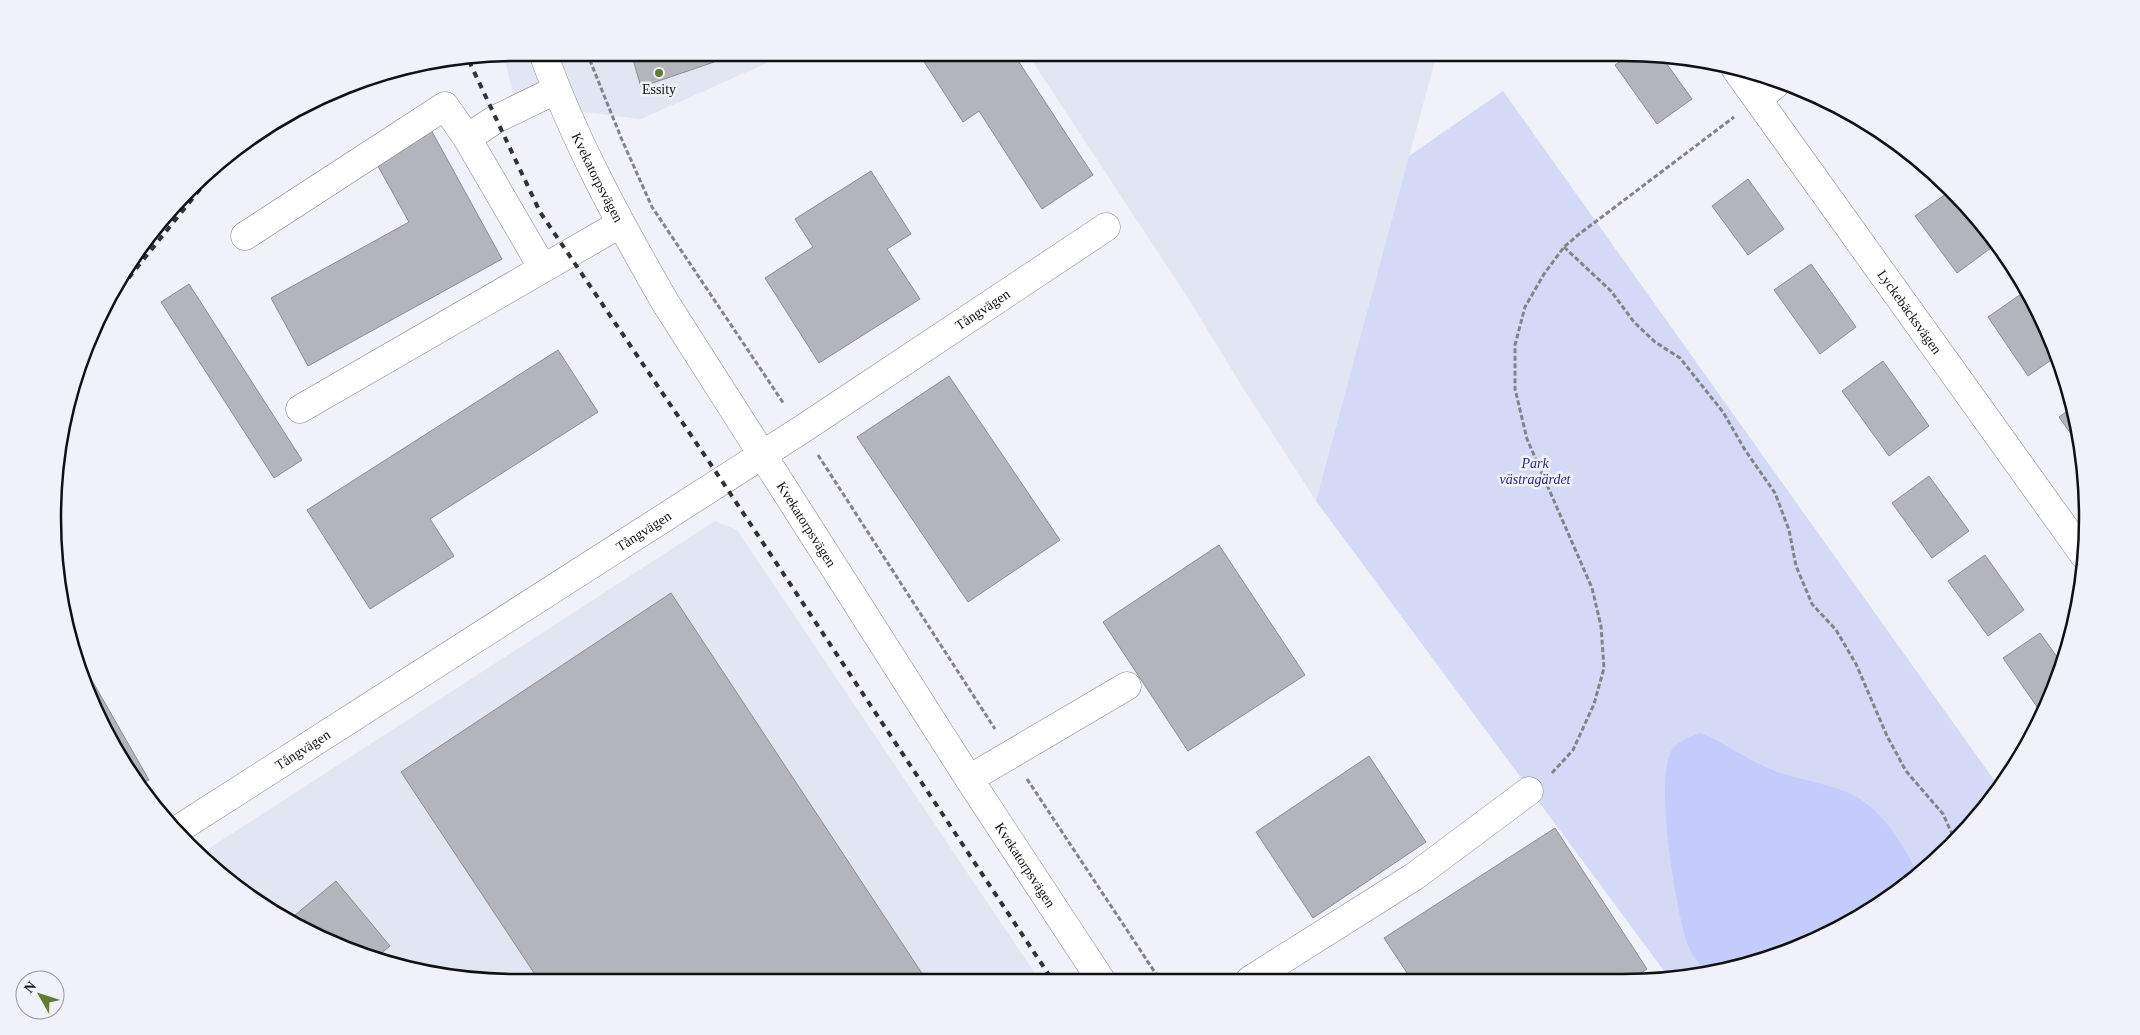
<svg xmlns="http://www.w3.org/2000/svg" width="2140" height="1035" font-family="Georgia,serif">
  <style>
    .built { fill: #e2e5f2 }
    .green { fill: #d4daf5 }
    .water { fill: #c3ccfa }
    .building { fill: #b4b5bc; stroke: #8c8d93 }
    .lines { fill: none; stroke-linecap: round; stroke-linejoin: round }
    .minor-casing { stroke: #83858b; stroke-width: 29 }
    .path { stroke: #838489; stroke-width: 3; stroke-dasharray: 5 2.5; stroke-linecap: butt }
    .minor { stroke: #fff; stroke-width: 28 }
    .rail { stroke: #313235; stroke-width: 4; stroke-dasharray: 6 6; stroke-linecap: butt }
    .poi-dot { fill: #617c30; stroke: #f0f1f9; stroke-width: 2 }
    .labels { text-anchor: middle; stroke-width: 5; stroke-linejoin: round; paint-order: stroke }
    .poi-label { font-size: 14px; fill: #101113; stroke: #f0f1f9 }
    .street-label { font-size: 14px; fill: #101113; stroke: #f0f1f9 }
    .park-label { font-size: 14px; font-style: italic; fill: #2a297e; stroke: #f0f1f9 }
    .rim { fill: none; stroke: #101113; stroke-width: 2.5 }
  </style>
  <rect width="100%" height="100%" fill="#f0f1f9"/>
  <!-- built -->
  <path class="built" d="M518 53H789L641 119 515 104 504 55Z
    M1027 53H1437L1316 501 1238 380 1190 301Z
    M715 521 737 530 1040 981 517 982 427 974 339 947 259 904 199 855Z"/>
  <!-- green -->
  <path class="green" d="M1503 91 1999 787 1992 800 1906 886 1801 947 1683 978 1670 979 1316 501 1409 156Z"/>
  <!-- water -->
  <path class="water" d="M1700 733C1724 742 1744 758 1768 768 1795 780 1826 782 1853 795 1883 810 1903 845 1918 874L1906 886 1801 947 1705 973C1699 963 1689 951 1686 940 1675 903 1656 787 1670 754 1674 743 1689 737 1700 733Z"/>
  <!-- building -->
  <path class="building" d="M631 53H722L720 60 641 87Z
    M928 53H1013L1093 175 1042 209 979 111 963 122 921 57Z
    M1632 53 1661 56 1692 99 1657 124 1615 65Z
    M430 128 502 259 308 366 271 298 409 222 374 159Z
    M871 171 911 234 887 249 920 299 819 363 765 278 813 247 795 219Z
    M1748 179 1784 229 1748 255 1712 206Z
    M1950 191 1991 248 1957 273 1915 216Z
    M1811 264 1856 327 1820 354 1774 290Z
    M189 284 302 460 274 478 161 302Z
    M2024 292 2052 340 2057 356 2028 376 1988 317Z
    M558 350 598 412 430 519 454 556 370 609 307 510Z
    M1883 361 1929 426 1889 456 1842 391Z
    M949 376 1060 540 968 602 857 437Z
    M2073 407 2079 427 2081 448 2059 417Z
    M1929 476 1969 531 1932 558 1892 503Z
    M1219 545 1305 675 1188 751 1103 622Z
    M1985 555 2024 610 1988 636 1948 581Z
    M671 593 927 981 540 982 401 772Z
    M2040 633 2062 664 2052 696 2042 714 2003 658Z
    M82 663 149 780 143 783 101 723Z
    M1369 756 1426 842 1313 918 1256 832Z
    M1555 828 1647 969 1632 979H1411L1384 938Z
    M336 881 390 946 375 958 339 947 289 920Z"/>
  <g class="lines">
    <!-- minor casing -->
    <g class="minor-casing">
      <g id="minor">
        <path id="s1" d="M543 53C574 140 619 222 665 302L969 779 1101 980"/>
        <path id="s2" d="M1735 68 2084 555"/>
        <path d="M1759 99 1779 81"/>
        <path d="M467 138 542 267"/>
        <path d="M245 236 445 106 467 138 496 119 556 90"/>
        <path d="M300 409 620 224"/>
        <path d="M969 779 1127 686"/>
        <path id="s3" d="M177 830 801 430 1106 227"/>
        <path d="M1250 980 1415 876 1529 791"/>
      </g>
    </g>
    <!-- path -->
    <path class="path" d="M587 53 622 140 652 207 784 404
      M1564 247 1611 291 1634 322 1655 342 1680 358 1723 412 1745 450 1775 493 1789 530 1796 566 1812 604 1836 630 1856 664 1887 736 1906 771 1943 814 1954 838
      M818 455 995 729
      M1552 773 1573 750 1594 704 1604 668 1601 626 1592 588 1527 439 1515 389V345L1525 307 1544 274 1564 247 1578 235 1734 117
      M1027 779 1160 980"/>
    <!-- minor -->
    <use href="#minor" class="minor"/>
    <!-- rail -->
    <path class="rail" d="M469 61 540 212 722 481 1053 981
      M106 306 221 163"/>
  </g>
  <!-- markers -->
  <circle class="poi-dot" cx="659" cy="73" r="5"/>
  <g class="labels">
    <!-- poi labels -->
    <g class="poi-label">
      <text x="659" y="94">Essity</text>
    </g>
    <!-- street labels -->
    <g class="street-label">
      <text dy="5" stroke="none"><textPath href="#s1" startOffset="136">Kvekatorpsvägen</textPath></text>
      <text dy="5" stroke="none"><textPath href="#s3" startOffset="959">Tångvägen</textPath></text>
      <text dy="5" stroke="none"><textPath href="#s2" startOffset="300">Lyckebäcksvägen</textPath></text>
      <text dy="5" stroke="none"><textPath href="#s1" startOffset="541">Kvekatorpsvägen</textPath></text>
      <text dy="5" stroke="none"><textPath href="#s3" startOffset="554">Tångvägen</textPath></text>
      <text dy="5" stroke="none"><textPath href="#s3" startOffset="149">Tångvägen</textPath></text>
      <text dy="5" stroke="none"><textPath href="#s1" startOffset="946">Kvekatorpsvägen</textPath></text>
    </g>
    <!-- park labels -->
    <g class="park-label">
      <text x="1535" y="468">Park<tspan x="1535" dy="16">västragärdet</tspan></text>
    </g>
  </g>
  <!-- crop -->
  <path d="M0 0H2140V1035H0ZM517 61H1623A456 456 0 0 1 2079 517V518A456 456 0 0 1 1623 974H517A456 456 0 0 1 61 518V517A456 456 0 0 1 517 61Z" fill="#f0f1f9" fill-rule="evenodd"/>
  <path class="rim" d="M517 61H1623A456 456 0 0 1 2079 517V518A456 456 0 0 1 1623 974H517A456 456 0 0 1 61 518V517A456 456 0 0 1 517 61Z"/>
  <!-- north arrow -->
  <g transform="translate(40 995) rotate(309)"><circle r="24" fill="#f0f1f9" stroke="#96979d"/>
  <path d="M0-4L9 19L0 12L-9 19Z" fill="#617c30"/>
  <text y="-8" font-size="14" font-weight="bold" text-anchor="middle" fill="#101113">N</text>
  </g>
</svg>
